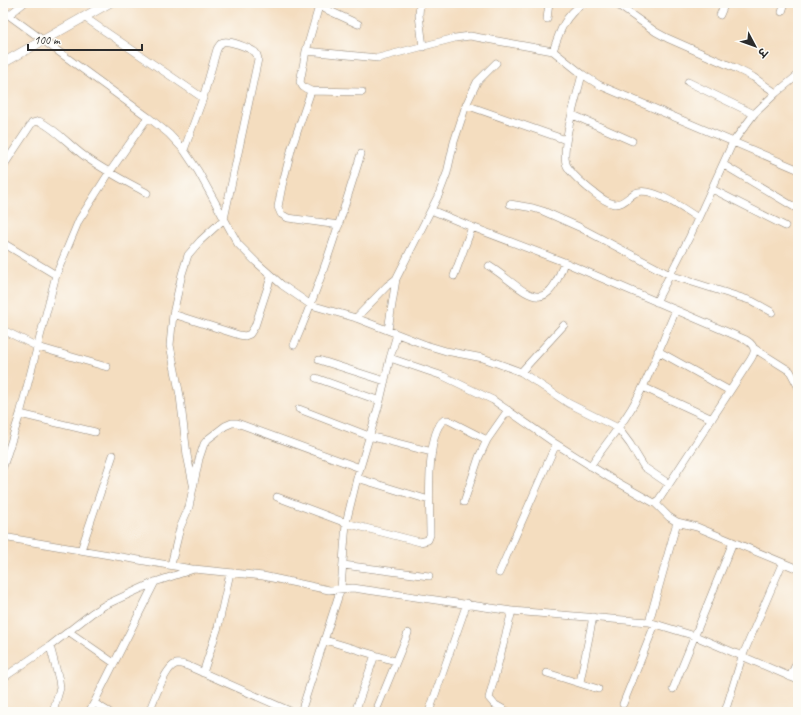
<svg xmlns="http://www.w3.org/2000/svg" width="801" height="715" font-family="Caveat,'Playpen Sans Deva',sans-serif">
  <style>
    .lines { fill: none; stroke-linecap: round; stroke-linejoin: round }
    .street-casing { stroke: #908475; stroke-width: 8 }
    .secondary-casing { stroke: #908475; stroke-width: 10 }
    .street { stroke: #fff; stroke-width: 7 }
    .secondary { stroke: #fff; stroke-width: 9 }
  </style>
  <rect width="100%" height="100%" fill="#fdfcf7"/>
  <filter id="ink" filterUnits="userSpaceOnUse"><feTurbulence type="fractalNoise" baseFrequency=".025" numOctaves="2"/><feDisplacementMap in="SourceGraphic" scale="8" xChannelSelector="R" yChannelSelector="G"/><feConvolveMatrix kernelMatrix="1 2 1 2 8 2 1 2 1" color-interpolation-filters="sRGB"/></filter>
  <filter id="wash" filterUnits="userSpaceOnUse"><feTurbulence type="fractalNoise" baseFrequency=".012" numOctaves="4" result="noise"/><feDisplacementMap in="SourceGraphic" scale="16" xChannelSelector="R" yChannelSelector="G"/><feGaussianBlur stdDeviation="0.9" result="paint"/><feColorMatrix in="noise" values="0 0 0 0 0 0 0 0 0 0 0 0 0 0 0 0 0 1.4 0 .05"/><feComposite in="paint" operator="in"/></filter>
  <g filter="url(#wash)">
    <rect width="100%" height="100%" fill="#f4ddbf"/>
  </g>
  <g filter="url(#ink)">
    <g class="lines">
      <!-- street casing -->
      <g class="street-casing">
        <path id="street" d="M420 3 419 15 423 47
          M615 3 656 32 667 38 735 68 753 77 776 93
          M3 11 148 117 169 134 184 150 198 171 238 244 256 262 282 285 311 305 356 318 426 345 446 351 483 358 521 372 568 403 618 428C645 393 658 350 676 310
          M782 12 785 3
          M9 15 24 3
          M720 15 725 3
          M84 17 203 98
          M547 19 549 3
          M358 24 319 6 306 51 300 82 303 87 311 91 362 92
          M306 51 378 58 455 38 470 36 553 51 582 74 599 85 797 169
          M553 51C560 30 565 15 584 3
          M582 74C578 93 559 151 567 166 572 175 581 182 588 188 596 194 604 202 614 204 623 205 628 197 635 193 651 185 684 209 698 218
          M688 82 754 114
          M311 91 292 147 282 186 278 207 281 214 288 218 339 225
          M466 105 566 140
          M573 115 632 141
          M184 150 203 98 217 49C219 46 220 43 223 42 230 40 249 48 255 52L257 55 258 59 224 219 200 241 188 255 182 274 173 314 170 345 180 396 187 455 193 484
          M3 164 4 165 32 123 39 121C57 130 67 143 83 155 103 170 125 181 147 193
          M724 165 796 208
          M712 189 785 226
          M510 204 533 208 543 211 579 227 670 275 752 301 772 312
          M431 210 472 227 564 262 746 340C761 349 752 357 745 368L656 504 669 517 677 522
          M3 243 56 275
          M489 266C523 287 545 324 564 262
          M454 276 472 227
          M656 302 690 236 733 142 754 114 776 93 798 75
          M173 314 239 335 245 336 250 334 255 326 271 277
          M356 318 387 286 396 279
          M3 330 38 347 107 367
          M388 330 396 279 439 194 447 173 454 142 466 105 477 82 496 63
          M294 345C321 283 341 218 361 154
          M755 349 790 371 798 386
          M658 351 730 391
          M390 358 443 376 493 400 556 444 610 478 656 504
          M319 360 385 381
          M521 372 564 325
          M316 378 380 401
          M643 387 712 419
          M299 409 369 436 432 452
          M20 414 95 432
          M590 466 618 428 630 444 644 467 669 484
          M3 467 20 414 56 275 79 220 109 173 148 117
          M357 478 429 500
          M277 497 346 523 420 542 428 540 430 535C430 512 425 433 444 420H448L487 440
          M464 502 479 457 487 440 508 410
          M3 537 192 569
          M81 550 113 455
          M171 565 180 528 189 507 199 459 204 444 208 439 225 426 232 423H237L360 468
          M343 565 429 576
          M499 573 556 444
          M649 622 677 522 697 527 798 569
          M68 631 114 663
          M325 640 395 661
          M50 646 59 680 60 688 53 712
          M203 673 218 627 230 573
          M547 673 598 689
          M790 677 798 660
          M3 678 50 646 92 613 105 605 155 582 194 569 263 576 329 590 353 588 512 611 649 622 695 636 798 680
          M580 682 593 617
          M673 689 733 542
          M623 704 655 624
          M378 706 408 633
          M89 712 94 703
          M109 712 94 703 155 582
          M149 712C153 702 166 666 176 664 180 663 184 665 188 666L292 712
          M301 712 341 588 346 523 357 478 380 401 390 358 397 334
          M355 712 375 655
          M429 712 467 603
          M508 712 494 704 489 698 512 611
          M725 712 742 657 782 564"/>
      </g>
      <!-- secondary casing -->
      <g class="secondary-casing">
        <path id="secondary" d="M3 63 109 3"/>
      </g>
      <!-- street -->
      <use href="#street" class="street"/>
      <!-- secondary -->
      <use href="#secondary" class="secondary"/>
    </g>
  </g>
  <!-- margin -->
  <rect width="801" height="715" fill="none" stroke="#fdfcf7" stroke-width="16"/>
  <!-- north arrow -->
  <g transform="translate(755 46) rotate(131)" stroke="#fdfcf7" stroke-width="3" paint-order="stroke">
  <path d="M0-3L7 15L0 10L-7 15Z" fill="#2b2b2b"/>
  <text y="-6" font-size="11" font-weight="bold" text-anchor="middle" fill="#2b2b2b">उ</text>
  </g>
  <!-- scale -->
  <path d="M28 44v6h114v-6" fill="none" stroke="#2b2b2b" stroke-width="2"/>
  <text x="34" y="44" font-size="12" fill="#2b2b2b" stroke="#fdfcf7" stroke-width="3" paint-order="stroke">100 m</text>
</svg>
